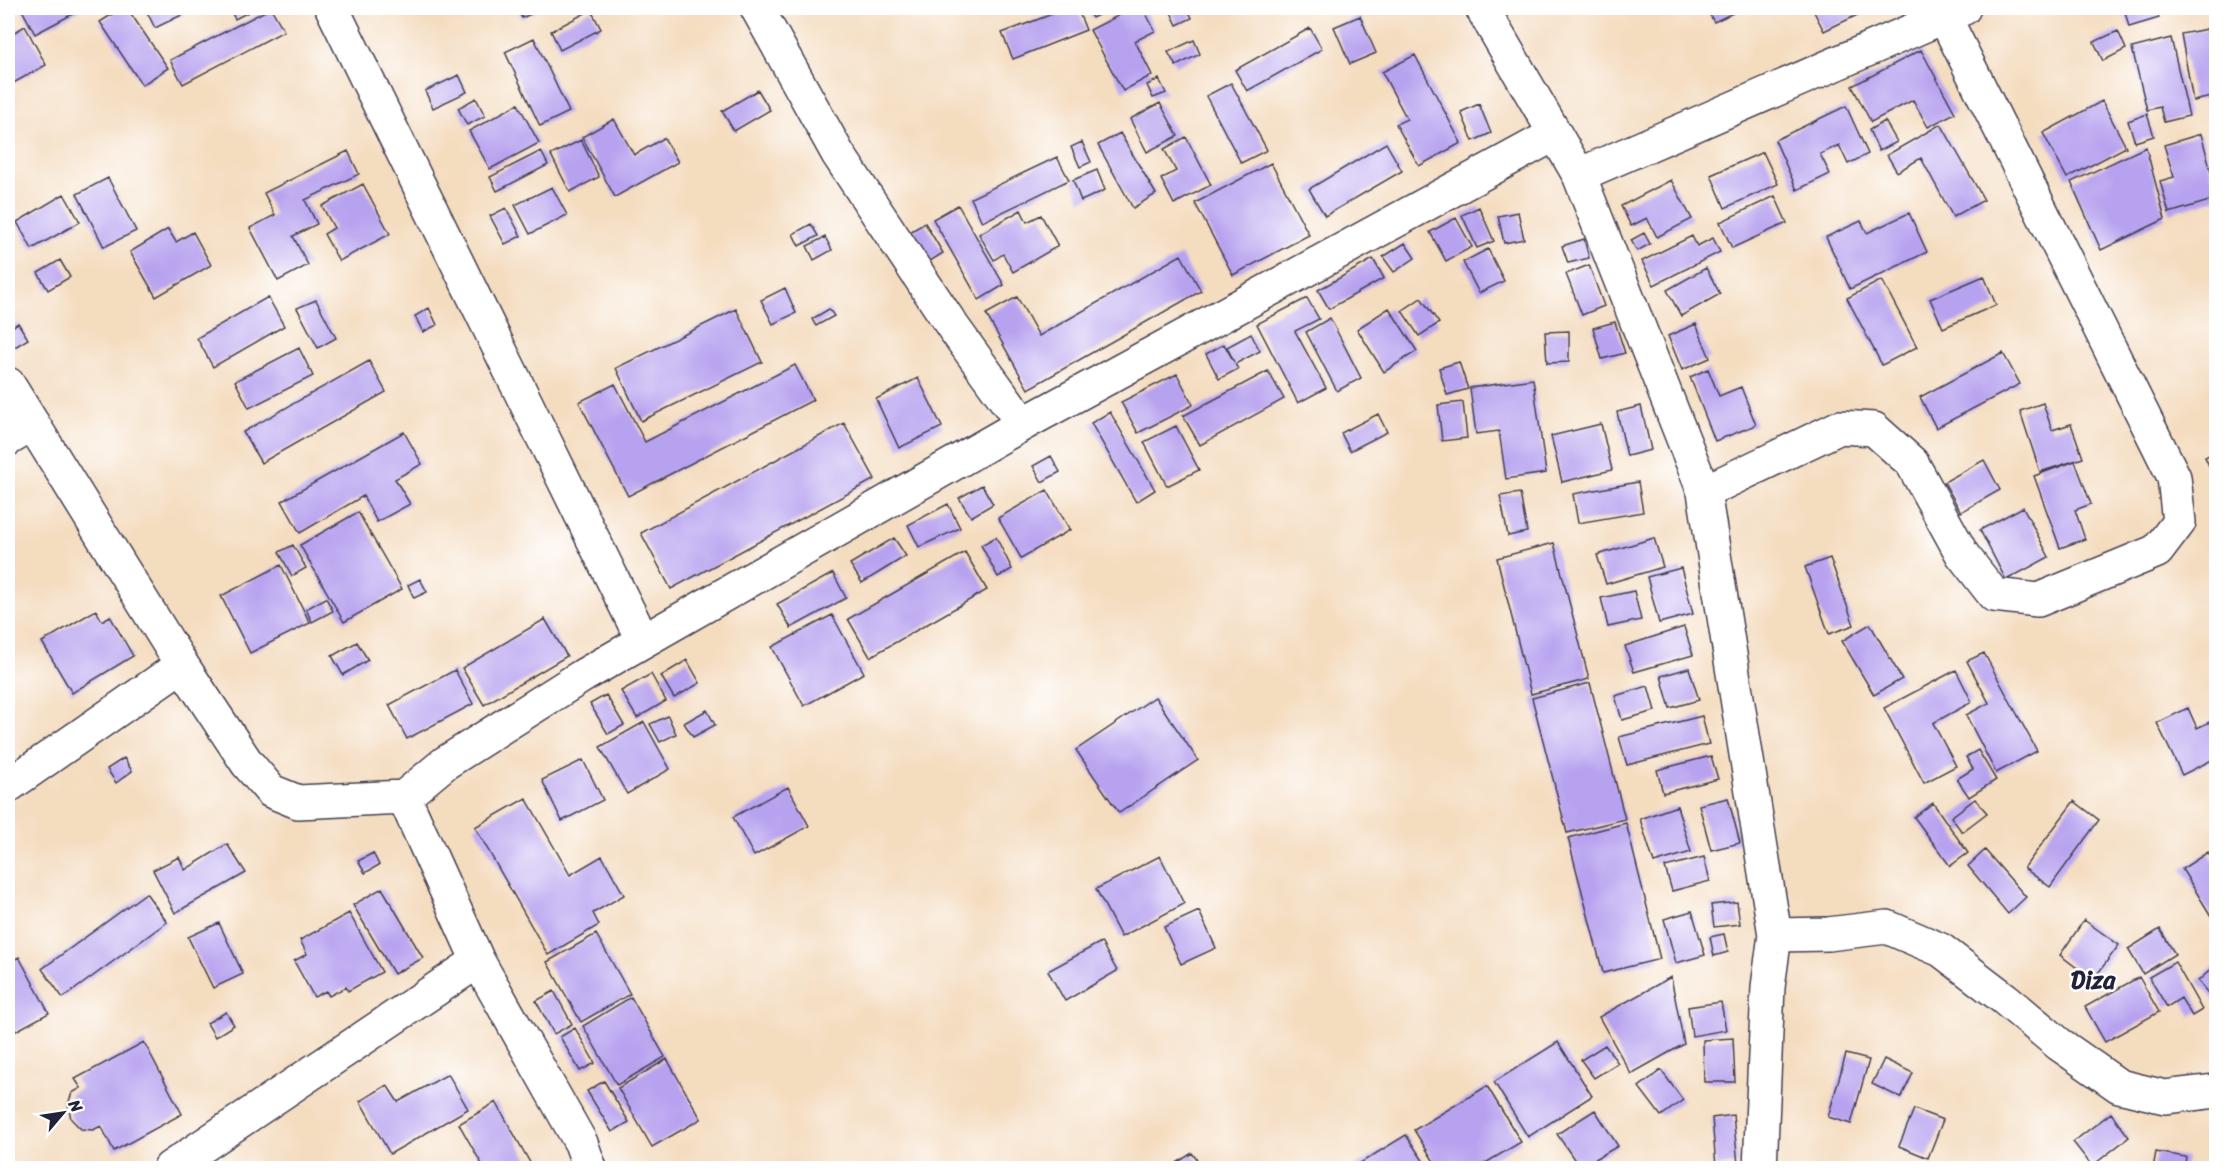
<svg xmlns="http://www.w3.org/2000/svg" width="2224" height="1176" font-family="Sriracha,sans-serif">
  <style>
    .building { fill: #b7a2ef }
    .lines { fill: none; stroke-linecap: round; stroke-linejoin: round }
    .street-casing { stroke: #423e4f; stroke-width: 36 }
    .street { stroke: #fff; stroke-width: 33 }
    .labels { text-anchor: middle; stroke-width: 5; stroke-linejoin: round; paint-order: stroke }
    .district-label { font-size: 24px; font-weight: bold; fill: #22223b; stroke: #fff }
  </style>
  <rect width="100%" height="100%" fill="#fff"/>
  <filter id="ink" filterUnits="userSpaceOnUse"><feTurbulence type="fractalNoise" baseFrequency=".0167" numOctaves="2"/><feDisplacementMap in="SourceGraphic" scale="12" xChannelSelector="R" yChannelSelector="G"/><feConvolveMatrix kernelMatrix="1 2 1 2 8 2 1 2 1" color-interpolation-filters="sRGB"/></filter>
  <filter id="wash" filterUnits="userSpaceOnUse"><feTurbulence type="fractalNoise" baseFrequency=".008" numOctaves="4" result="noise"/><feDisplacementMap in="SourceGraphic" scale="24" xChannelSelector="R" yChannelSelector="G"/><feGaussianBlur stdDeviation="1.35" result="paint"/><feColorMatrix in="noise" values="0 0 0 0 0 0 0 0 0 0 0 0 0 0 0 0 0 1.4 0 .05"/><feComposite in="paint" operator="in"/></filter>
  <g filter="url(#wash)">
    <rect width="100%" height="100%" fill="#f4dcbf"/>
    <g id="blocks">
      <!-- building -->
      <path class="building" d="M21 8H84L35 34Z
        M122 8H127L168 68 142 85 100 22Z
        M145 8H196L155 28Z
        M229 8H256L235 19Z
        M271 8 284 31 183 84 170 60Z
        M516 8H543L522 18Z
        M1068 8H1077L1086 30 1013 59 1002 33Z
        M1086 8H1112L1092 18Z
        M1133 8H1143L1155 31 1135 41 1152 75 1123 91 1090 30Z
        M1169 8H1187L1192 18 1177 25Z
        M1706 8H1743L1714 22Z
        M1812 8H1872L1824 31Z
        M2124 8H2156L2159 18 2129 27Z
        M591 10 601 29 560 50 551 31Z
        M1360 16 1376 53 1350 64 1334 27Z
        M25 26 46 65 8 86V36Z
        M1310 28 1322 49 1247 91 1235 70Z
        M2207 29 2216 77V96L2193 101 2181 34Z
        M2118 31 2126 49 2103 61 2094 42Z
        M534 38 569 112 540 126 505 52Z
        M2171 38 2189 116 2164 122 2160 107 2147 110 2132 48Z
        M1194 40 1200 54 1176 66 1168 52Z
        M1921 50 1955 113 1928 127 1913 100 1871 122 1852 86Z
        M1415 55 1461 143 1419 166 1396 124 1407 119 1382 72Z
        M459 75 467 92 433 108 425 91Z
        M1159 79 1166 93 1153 98 1147 85Z
        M1231 83 1267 150 1241 163 1206 96Z
        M758 90 770 110 734 131 722 111Z
        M476 98 485 116 467 125 458 108Z
        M2102 101 2126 147 2067 178 2043 133Z
        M1160 103 1178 136 1147 152 1130 119Z
        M518 104 539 143 490 169 469 131Z
        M1479 104 1491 133 1473 141 1461 112Z
        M1846 106 1868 154 1848 164 1839 145 1820 154 1830 174 1797 190 1775 140Z
        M2147 114 2154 136 2135 142 2128 121Z
        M614 119 634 155 664 138 678 162 615 197 582 137Z
        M1885 121 1897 142 1879 151 1869 130Z
        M1941 124 1984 200 1953 217 1921 158 1897 172 1887 155Z
        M1120 133 1156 194 1133 208 1098 145Z
        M2201 134 2216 189V199L2169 213 2160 181 2174 177 2164 145Z
        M1186 137 1211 185 1174 204 1161 179 1176 171 1164 149Z
        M581 140 599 177 570 192 551 155Z
        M1082 142 1091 162 1080 167 1071 147Z
        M1386 143 1402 171 1325 216 1309 189Z
        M2146 147 2165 219 2101 250 2071 182Z
        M348 151 359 174 305 200 317 224 293 236 308 265 278 281 250 228 275 215 264 193Z
        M541 151 548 165 497 191 490 177Z
        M1763 152 1778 184 1725 208 1711 175Z
        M1057 157 1069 180 982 222 971 198Z
        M1271 163 1309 235 1233 275 1195 203Z
        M1097 170 1105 190 1081 201 1073 180Z
        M108 178 136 231 104 247 77 194Z
        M1671 180 1692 219 1657 237 1647 218 1631 226 1621 206Z
        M363 184 390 234 339 261 324 234 334 228 322 206Z
        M552 187 567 215 530 234 515 205Z
        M64 194 80 222 32 249 17 222Z
        M1775 196 1787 223 1732 248 1720 222Z
        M958 205 1004 285 979 300 933 219Z
        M1479 207 1494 241 1477 248 1462 215Z
        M506 208 521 236 505 244 490 216Z
        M1021 210 1027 222 1041 215 1058 246 1013 272 1003 254 994 260 979 234Z
        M1518 212 1524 239 1504 243 1498 216Z
        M1909 213 1927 252 1850 289 1826 237 1861 221 1867 233Z
        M1456 218 1472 247 1446 261 1430 232Z
        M925 223 943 253 927 263 908 233Z
        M811 224 818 236 799 246 793 234Z
        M168 229 176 242 193 232 211 265 156 297 130 252Z
        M1644 233 1650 244 1637 251 1631 240Z
        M1692 236 1697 246 1713 238 1720 252 1654 285 1642 261Z
        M825 237 832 250 814 260 807 246Z
        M1584 239 1589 258 1568 263 1562 246Z
        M1405 243 1415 258 1394 272 1383 257Z
        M1488 249 1504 281 1479 293 1463 262Z
        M1181 255 1201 291 1028 389 986 314 1017 297 1039 336Z
        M1373 259 1384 278 1329 309 1318 290Z
        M60 260 70 277 48 290 38 273Z
        M1589 265 1604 306 1582 315 1566 274Z
        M1706 268 1720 294 1681 316 1667 290Z
        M1984 276 1996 305 1943 328 1930 299Z
        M1882 280 1917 347 1882 365 1847 298Z
        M785 288 796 313 773 324 761 300Z
        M268 297 284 326 213 367 197 338Z
        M1307 298 1319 319 1295 331 1326 388 1298 403 1257 324Z
        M1421 298 1439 323 1419 336 1402 311Z
        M316 300 336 338 318 348 297 308Z
        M429 308 437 325 423 332 415 316Z
        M1389 308 1417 351 1384 372 1357 329Z
        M736 309 762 362 641 421 616 368Z
        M829 309 834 316 816 326 812 319Z
        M1330 318 1361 378 1337 391 1306 332Z
        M1615 322 1625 353 1602 359 1593 328Z
        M18 323 28 339 15 347 8 335V330Z
        M1696 324 1710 358 1682 370 1668 336Z
        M1569 331V362L1547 363 1545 332Z
        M1251 334 1260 351 1235 364 1238 369 1219 379 1206 354 1224 344 1234 362 1227 347Z
        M299 348 313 376 249 408 235 381Z
        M2003 353 2020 384 1936 428 1920 397Z
        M369 361 386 392 261 463 243 432Z
        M1459 362 1468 389 1447 395 1439 368Z
        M795 365 813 400 628 496 579 402 615 384 645 442Z
        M1708 369 1719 396 1741 387 1756 425 1715 441 1690 377Z
        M1268 371 1284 399 1200 445 1183 416Z
        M1177 374 1193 405 1138 433 1121 402Z
        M918 378 942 427 899 448 876 399Z
        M1533 379 1546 473 1506 479 1499 431 1476 434 1470 388Z
        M1463 402 1467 438 1442 441 1438 405Z
        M2043 403 2052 430 2071 424 2083 458 2040 472 2020 411Z
        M1641 406 1651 450 1627 456 1617 412Z
        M1110 412 1155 490 1136 502 1091 423Z
        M1378 414 1387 432 1350 451 1341 433Z
        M844 423 875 479 671 589 641 533Z
        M1601 424 1612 470 1562 482 1551 436Z
        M1176 426 1199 470 1167 486 1144 442Z
        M404 432 422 464 395 479 410 504 377 522 363 496 300 533 282 501Z
        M2216 452V481L2205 457Z
        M1051 456 1060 472 1042 482 1033 466Z
        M1984 460 2000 490 1961 512 1944 482Z
        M2075 461 2091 504 2075 510 2085 539 2060 548 2034 476Z
        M1638 482 1643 512 1578 523 1573 494Z
        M982 485 993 504 971 517 959 498Z
        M1047 490 1070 530 1021 558 998 518Z
        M1520 493 1527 532 1508 536 1500 496Z
        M948 504 960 528 919 547 908 525Z
        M2023 507 2049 557 2006 580 1980 530Z
        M358 512 402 589 344 622 300 545Z
        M996 537 1012 569 998 577 981 545Z
        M894 538 906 556 862 583 850 564Z
        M1654 538 1663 567 1606 584 1597 555Z
        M1554 543 1589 679 1531 694 1497 558Z
        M293 545 306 568 292 576 279 552Z
        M965 552 987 590 870 657 848 619Z
        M1830 558 1854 625 1829 634 1805 567Z
        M281 565 310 623 250 653 221 596Z
        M1681 568 1693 614 1659 623 1647 577Z
        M833 573 846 598 791 628 777 604Z
        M420 579 427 592 414 598 408 585Z
        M1634 591 1641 620 1608 627 1601 598Z
        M326 598 333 611 312 622 306 609Z
        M96 610 102 621 110 616 133 656 72 693 42 642Z
        M832 615 864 673 804 706 772 647Z
        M545 619 567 656 484 705 462 668Z
        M1870 624 1902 679 1874 695 1842 641Z
        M1684 627 1693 655 1634 672 1625 646Z
        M357 642 368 660 343 675 332 656Z
        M1984 653 2037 751 1996 773 1966 715 1989 703 1967 661Z
        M687 660 700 683 674 698 661 676Z
        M1689 668 1699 700 1670 708 1661 676Z
        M455 670 473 704 407 739 389 705Z
        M1956 670 1972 702 1933 723 1956 766 1924 783 1884 708Z
        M651 674 666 701 637 718 621 691Z
        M1590 683 1625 819 1567 833 1532 698Z
        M1648 686 1655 711 1622 720 1615 696Z
        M606 695 624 725 608 734 590 704Z
        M1155 697 1198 760 1119 813 1076 750Z
        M2188 708 2197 728 2216 719V758L2182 775 2157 723Z
        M707 710 715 725 693 737 684 723Z
        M668 716 676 734 660 742 650 724Z
        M1702 716 1709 744 1627 765 1619 737Z
        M644 722 670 769 627 794 600 747Z
        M1978 750 1996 780 1969 797 1957 779 1973 769 1966 757Z
        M1711 756 1718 779 1663 793 1657 770Z
        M124 758 132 771 116 783 107 769Z
        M583 760 603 800 562 821 542 780Z
        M788 787 809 826 754 856 733 817Z
        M526 798 570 875 602 856 624 895 593 913 599 925 548 955 475 827Z
        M1728 798 1740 843 1711 850 1699 805Z
        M1975 799 1987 813 1962 832 1951 817Z
        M2074 801 2099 820 2050 887 2024 868Z
        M1933 803 1968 853 1950 866 1914 817Z
        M1677 806 1691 852 1654 863 1640 819Z
        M1626 823 1660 959 1603 973 1568 838Z
        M227 844 246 873 175 913 153 870 179 857 185 870Z
        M1985 850 2026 897 2008 914 1968 866Z
        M2208 852 2216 866V924L2182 869Z
        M373 853 379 865 365 873 358 861Z
        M1160 856 1184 904 1121 937 1096 889Z
        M1704 857 1710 881 1672 891 1665 867Z
        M382 888 423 958 394 974 353 905Z
        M146 893 167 922 63 998 42 969Z
        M1737 902 1740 924 1714 927 1711 905Z
        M1199 911 1216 948 1181 964 1164 927Z
        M1692 911 1705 955 1676 963 1664 919Z
        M349 913 382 972 348 991 346 987 329 996 326 991 314 997 294 961 307 954 300 940Z
        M2084 920 2119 945 2093 980 2060 955Z
        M219 923 243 974 213 988 188 937Z
        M2160 929 2175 954 2143 974 2128 949Z
        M596 934 630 994 581 1022 547 962Z
        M1724 934 1728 952 1714 956 1710 937Z
        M1101 942 1117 971 1065 1001 1048 971Z
        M19 957 49 1013 14 1032 8 1020V963Z
        M2175 962 2202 1010 2192 1016 2181 998 2167 1007 2149 977Z
        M2216 965V1003L2198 981Z
        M1671 977 1684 1044 1631 1074 1599 1017Z
        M2139 977 2159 1012 2105 1042 2085 1007Z
        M554 991 572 1024 554 1034 536 1001Z
        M631 997 665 1057 617 1085 583 1026Z
        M1721 1002 1726 1030 1692 1036 1688 1007Z
        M226 1012 234 1025 215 1037 207 1023Z
        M575 1028 595 1063 580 1071 560 1037Z
        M1733 1038 1735 1082H1704L1703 1040Z
        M144 1042 182 1114 114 1151 101 1126 93 1130 81 1129 71 1119 68 1104 72 1093 81 1088 75 1079Z
        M1558 1042 1592 1096 1528 1137 1494 1082Z
        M1605 1045 1618 1063 1594 1078 1581 1060Z
        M1846 1054 1869 1060 1851 1124 1828 1117Z
        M667 1059 701 1119 652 1147 618 1088Z
        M1884 1059 1913 1073 1901 1098 1872 1084Z
        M1661 1070 1683 1100 1661 1116 1639 1087Z
        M448 1074 468 1109 390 1154 360 1101 387 1085 398 1102Z
        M604 1081 629 1122 612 1132 587 1091Z
        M1487 1086 1521 1142 1477 1168H1438L1414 1130Z
        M496 1102 533 1168H484L459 1124Z
        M1914 1109 1943 1120 1928 1158 1899 1146Z
        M1595 1110 1618 1146 1580 1168 1557 1134Z
        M2111 1113 2129 1137 2092 1166 2073 1142Z
        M1733 1115 1738 1164 1716 1167 1712 1118Z
        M1406 1135 1428 1168H1352Z
        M2156 1152 2186 1157 2184 1168H2153Z
        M1192 1153 1203 1168H1169Z"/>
    </g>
  </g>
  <g filter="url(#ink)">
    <use href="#blocks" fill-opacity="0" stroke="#423e4f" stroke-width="1.5"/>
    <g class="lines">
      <!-- street casing -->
      <g class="street-casing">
        <path id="street" d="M332 8 643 641
          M757 8 838 154 953 327 1023 424
          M1482 8 1579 175 1704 492 1775 935 1768 987 1760 1168
          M1579 175 1964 8
          M8 384 182 665 247 763 271 791 298 802 404 797 445 763 584 675 1023 424 1555 134
          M8 439 33 424
          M1704 492 1840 427 1874 429 1912 463 1962 554 1994 595 2038 600 2157 551 2179 522 2174 477 1940 8
          M8 786 182 665
          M404 797 478 961 581 1143 590 1168
          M1775 935 1828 934 1887 927 1941 950 2005 999 2059 1044 2119 1086 2165 1097 2216 1091
          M170 1168 478 961"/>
      </g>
      <!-- street -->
      <use href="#street" class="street"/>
    </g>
  </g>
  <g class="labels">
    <!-- district labels -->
    <g class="district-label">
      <text x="2093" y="988">Diza</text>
    </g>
  </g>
  <!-- margin -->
  <rect width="2224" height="1176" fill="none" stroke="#fff" stroke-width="30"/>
  <!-- north arrow -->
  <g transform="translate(63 1113) rotate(61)" stroke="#ffffff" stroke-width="4.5" paint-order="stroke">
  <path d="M0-4.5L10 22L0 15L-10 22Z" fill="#22223b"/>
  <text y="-9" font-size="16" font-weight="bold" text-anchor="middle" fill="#22223b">N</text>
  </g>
</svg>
